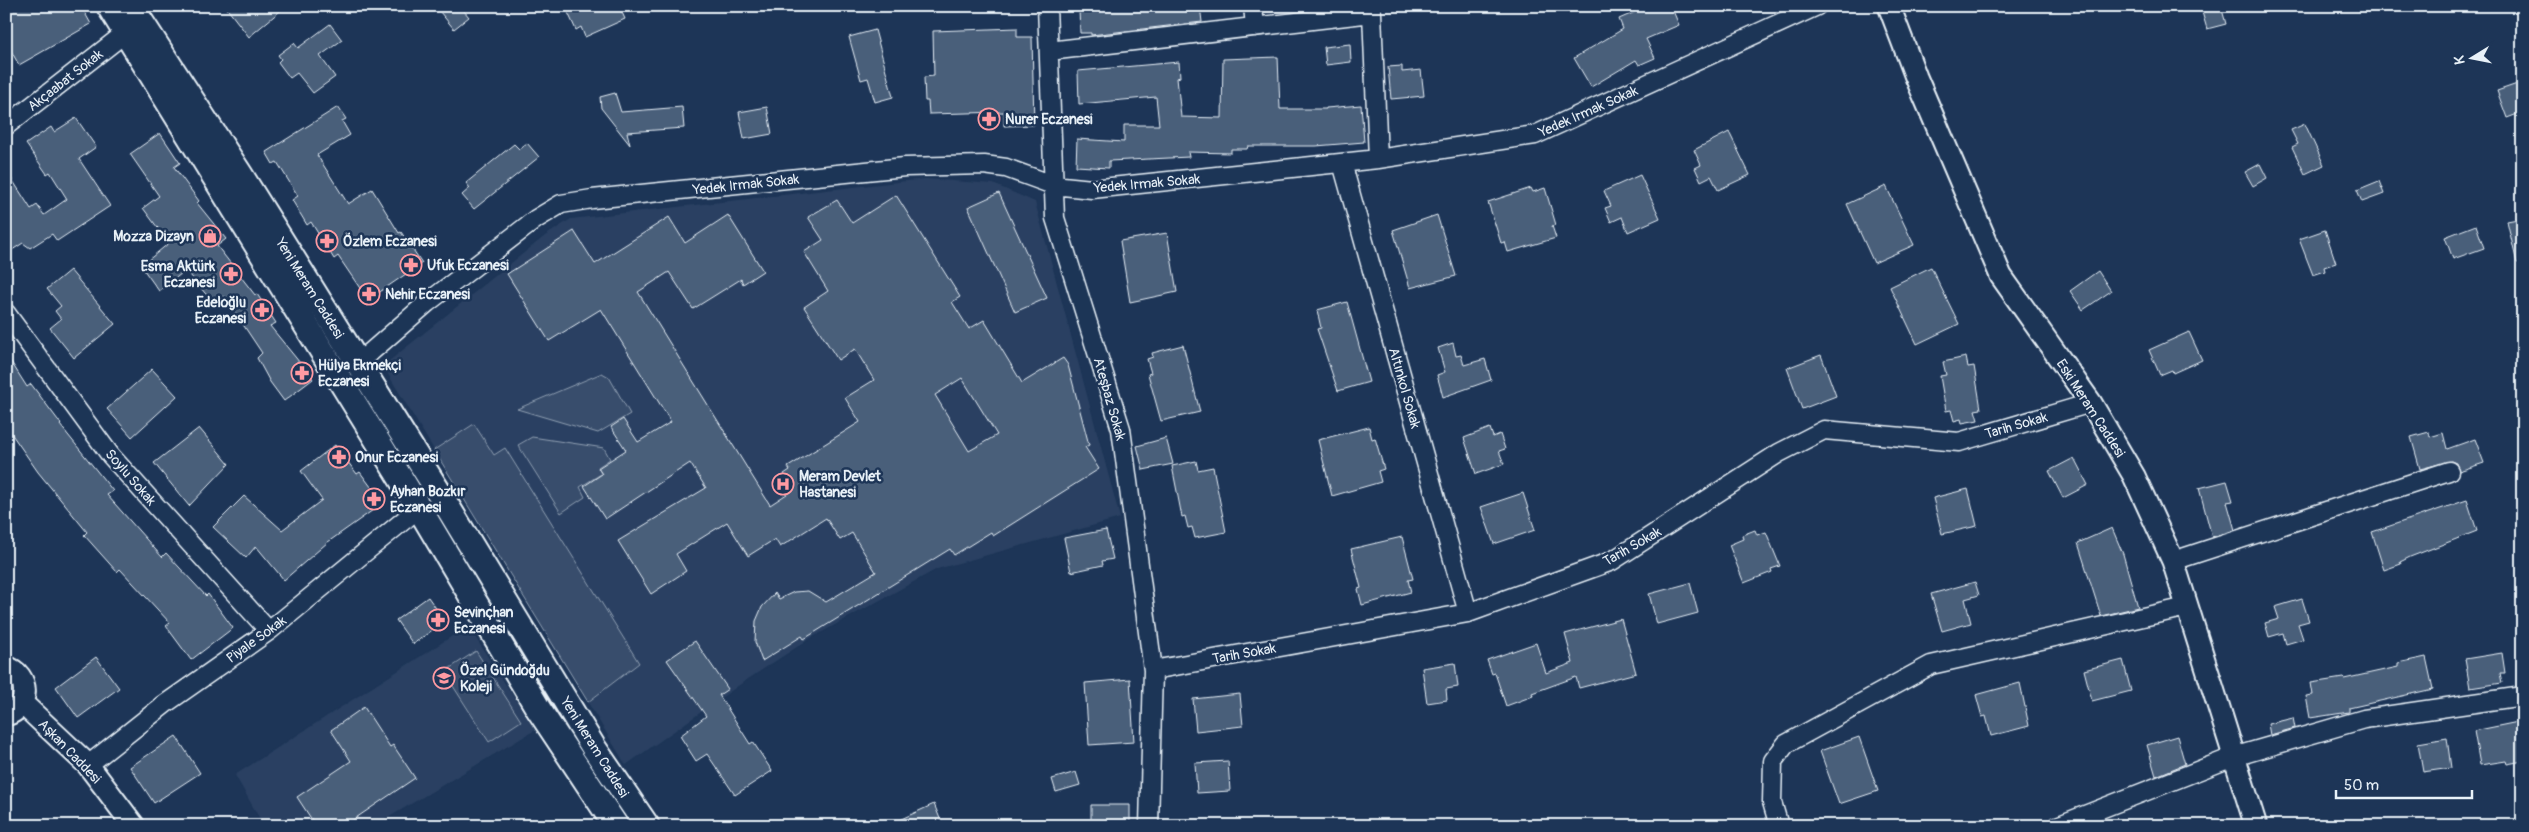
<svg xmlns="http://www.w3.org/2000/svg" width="2529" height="832" font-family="Pangolin,sans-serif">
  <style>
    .built { fill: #2a4162 }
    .green { fill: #374d6c; stroke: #909fb2 }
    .building { fill: #495e7a; stroke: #e8f1f8; fill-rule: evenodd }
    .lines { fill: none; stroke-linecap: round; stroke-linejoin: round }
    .minor-casing { stroke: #e8f1f8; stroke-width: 21 }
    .tertiary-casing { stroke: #e8f1f8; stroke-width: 25 }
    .secondary-casing { stroke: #e8f1f8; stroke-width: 28 }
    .minor { stroke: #1d3557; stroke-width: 18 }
    .tertiary { stroke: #1d3557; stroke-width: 21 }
    .secondary { stroke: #1d3557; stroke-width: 24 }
    .labels { text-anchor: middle; stroke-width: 5; stroke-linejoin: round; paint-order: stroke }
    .street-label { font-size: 14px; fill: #e8f1f8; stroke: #1d3557 }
    .poi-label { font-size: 14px; font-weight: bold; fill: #e8f1f8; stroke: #1d3557; text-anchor: start }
  </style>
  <rect width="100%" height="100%" fill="#1d3557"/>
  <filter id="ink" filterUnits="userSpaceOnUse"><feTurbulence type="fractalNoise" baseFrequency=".02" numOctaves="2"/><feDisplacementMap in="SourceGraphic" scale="10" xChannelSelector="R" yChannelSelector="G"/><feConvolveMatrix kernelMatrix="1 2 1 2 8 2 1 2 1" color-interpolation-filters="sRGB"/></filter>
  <g filter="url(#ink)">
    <!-- built -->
    <path class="built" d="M925 179 993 184 1035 202 1120 518 937 569 809 639 745 681 626 765 383 366 545 236 571 219Z
      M468 626 535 730 374 826H264L235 775Z"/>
    <!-- green -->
    <path class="green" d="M602 373 609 377 630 414 598 433 517 409Z
      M474 424 494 455 505 448 639 663 588 702 434 450Z
      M532 437 604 448 610 459 598 467 601 474 580 487 585 497 561 513 518 445Z
      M476 651 521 721 489 742 444 672Z"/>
    <!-- building -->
    <path class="building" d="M6 6H81L91 24 19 65 6 42Z
      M225 6H286L249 37Z
      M435 6H460L469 17 454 29Z
      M565 6H619L625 19 585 37 581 27 576 30Z
      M1114 6H1200L1202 22 1091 35V33H1080L1079 10 1114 8Z
      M1649 6H1671L1679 25 1646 39 1655 58 1639 65 1636 60 1591 87 1574 58 1623 29 1619 19Z
      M2221 6 2226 24 2207 29 2202 12Z
      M330 24 342 40 320 56 335 77 313 93 297 73 290 78 278 62 281 59 278 55 294 43 298 48Z
      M1017 28V37H1032L1034 125 1004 126V112L929 114 928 101H925L924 77 934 76 933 31Z
      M875 30 893 97 875 102 868 78 861 80 849 37Z
      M1350 44 1351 62 1326 65 1324 47Z
      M1278 57 1280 109H1326V108L1361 105 1364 142 1316 146H1248L1247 149H1231V153L1188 152 1189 157 1109 161V168L1076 166 1077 139 1124 142V125H1159L1156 97 1079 104 1078 71 1179 62 1180 77 1177 78 1181 117 1222 118 1223 59Z
      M1402 66V72L1421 70 1424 96 1391 99 1388 67Z
      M2523 82V112L2507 118 2497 91Z
      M615 93 621 112 682 107 684 128 627 132 630 145 601 108 600 97Z
      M338 107 346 119 342 121 350 135 317 155 348 204 372 189 399 233 401 232 422 263 368 300 338 256 334 259 311 222 307 225 292 200 298 196 277 162 273 164 266 152Z
      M767 107 772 134 744 139 739 112Z
      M76 118 96 147 79 159 110 206 57 241 52 234 30 248 23 243 6 254V170L31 209 37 205 44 215 67 199 50 172 47 174 26 144 51 127 54 132Z
      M2305 124 2324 165 2305 174 2292 147 2298 144 2291 130Z
      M1729 132 1750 175 1718 190 1711 176 1701 181 1695 168 1701 165 1694 150Z
      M160 133 180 163 174 167 199 201 197 203 226 239 217 246 255 295 257 294 276 323 270 326 313 379 284 401 270 382 257 358 262 353 224 296 214 304 186 270 159 291 141 266 169 243 143 208 159 196 130 154Z
      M527 143 539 157 474 209 462 195 470 188 466 183 514 144 519 149Z
      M2260 164 2267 178 2253 186 2245 172Z
      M1640 175 1660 218 1628 232 1622 217 1611 222 1605 208 1611 206 1604 191Z
      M2379 181 2384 194 2362 202 2357 190Z
      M1886 186 1914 245 1874 263 1847 204Z
      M1531 188 1533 192 1545 188 1556 225 1552 226 1556 238 1508 252 1505 242 1501 243 1488 202Z
      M999 193 1047 298 1015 312 968 207Z
      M896 195 960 297 952 302 969 329 984 320 1022 383 1063 358 1068 365 1089 445 1085 447 1099 469 993 536 991 532 954 555 950 549 804 639 802 636 762 661 755 642 756 621 762 607 775 593 779 599 794 592 808 591 826 602 876 572 852 533 840 540 826 518 780 547 775 539 748 556 727 522 676 554 686 571 651 594 618 541 706 488 690 463 605 519 584 486 602 474 598 468 626 450 611 427 623 419 638 442 671 422 601 309 549 341 507 274 574 231 595 264 669 217 685 243 728 215 763 271 743 284 741 279 693 309 669 272 638 292 770 505 793 490 784 474 790 470 788 467 860 422 845 398 874 380 855 349 838 360 804 307 828 291 804 252 823 240 808 217 837 200 852 223ZM962 378 997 435 969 451 935 395Z
      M1437 215 1456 276 1410 288 1393 230Z
      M2523 218V262L2517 263 2507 221Z
      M2476 225 2484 248 2453 259 2445 237Z
      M2325 230 2336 263 2324 267 2325 271 2313 275 2299 239Z
      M1167 233 1177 292 1130 302 1120 241Z
      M1931 267 1959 324 1917 344 1890 287Z
      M70 270 115 324 74 358 50 328 61 319 55 311 61 306 47 289Z
      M2098 271 2111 291 2083 310 2070 291Z
      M1347 302 1369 382 1338 391 1317 329 1321 328 1317 310Z
      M2189 332 2202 360 2173 373 2172 370 2160 375 2149 350Z
      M1453 343 1456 356 1461 355 1464 365 1485 359 1491 380 1443 397 1437 375 1445 372 1438 348Z
      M1183 345 1200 412 1161 421 1148 374 1151 373 1147 359 1153 357 1152 353Z
      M6 354 27 387 31 384 61 424 60 425 113 491 107 495 162 557 166 553 206 596 208 594 233 628 191 660 166 626 170 623 120 569 117 572 84 535 87 532 38 472 6 426Z
      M1821 355 1836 396 1802 409 1787 368Z
      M1966 357 1968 367 1974 366 1981 409 1975 410 1978 420 1962 423 1961 419 1954 421 1951 410 1946 411 1940 376 1946 375 1943 362Z
      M152 369 177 396 132 437 107 409Z
      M1369 427 1372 439 1375 438 1384 469 1378 471 1381 482 1332 496 1318 440Z
      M199 428 229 464 189 506 154 463Z
      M1490 428 1493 437 1500 434 1505 449 1499 451 1504 464 1476 474 1464 438Z
      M2429 432 2430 437 2443 433 2447 449 2475 439 2484 463 2459 471 2456 463 2451 461 2420 469 2411 437Z
      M1166 438 1173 464 1143 470 1137 446Z
      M335 445 357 474 360 472 383 503 328 542 284 580 256 546 246 558 213 527 244 496 282 530 322 500 301 471Z
      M2074 458 2088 485 2063 498 2049 471Z
      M1196 461 1198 470 1213 467 1226 532 1195 538 1192 527 1188 528 1185 516 1182 517 1172 466Z
      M2227 481 2233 501 2227 502 2235 530 2212 537 2199 488Z
      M1968 489 1977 526 1942 534 1933 498Z
      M1523 493 1535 530 1494 544 1481 507Z
      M2467 500 2477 531 2410 557 2400 562 2401 564 2384 570 2372 532Z
      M2112 528 2123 554 2138 607 2101 616 2078 543Z
      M1106 530 1113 559 1102 561 1103 565 1071 572 1064 538Z
      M1755 530 1757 535 1766 532 1780 566 1771 569 1772 572 1744 583 1729 545 1743 539 1742 535Z
      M1402 537 1413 579 1408 580 1411 592 1362 605 1358 589 1361 588 1351 549Z
      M1975 582 1979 595 1965 599 1971 623 1942 631 1931 594Z
      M1690 583 1698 613 1657 624 1649 594Z
      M428 597 445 621 413 644 396 620Z
      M2302 599 2309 621 2298 624 2303 639 2286 644 2283 633 2269 637 2265 623 2279 619 2275 607Z
      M1621 619 1636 673 1579 688 1576 677 1532 693 1533 696 1506 706 1495 673 1492 674 1487 660 1536 643 1546 673 1573 663 1565 634Z
      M695 641 728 689 719 695 750 744 753 742 772 771 735 795 707 754 696 761 680 736 706 716 667 660Z
      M2502 653 2505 673H2500L2502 683 2470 688 2465 659Z
      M96 657 119 688 78 718 56 687Z
      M2426 657 2433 689 2349 708V712L2310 718 2306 696 2313 695 2311 683 2343 678 2344 679 2398 667V663Z
      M2123 660 2131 691 2092 701 2084 670Z
      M1455 663 1458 687 1446 689 1447 700 1427 703 1422 668Z
      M1130 679 1134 742 1089 745 1085 683Z
      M2020 683 2029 726 1991 736 1986 716 1982 717 1976 695Z
      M1240 694 1243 726 1196 731 1193 699Z
      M364 707 390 747 393 745 415 778 344 826H316L297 797 351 761 331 730Z
      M2293 718 2295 728 2270 735 2268 724Z
      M2523 721V761L2507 764 2506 761 2480 765 2474 731Z
      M176 736 200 773 154 803 130 767Z
      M2177 736 2185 764 2156 776 2147 745Z
      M1859 737 1878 791 1839 804 1820 751Z
      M2447 738 2451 768 2423 772 2418 743Z
      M1228 761 1230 791 1197 793 1195 763Z
      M1076 772 1080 785 1056 792 1052 779Z
      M934 804 943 826H886Z
      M1091 805H1130V826H1091Z"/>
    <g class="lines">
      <!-- minor casing -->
      <g class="minor-casing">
        <path id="minor" d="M1047 6 1055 218 1121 429 1153 670 1149 826
          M1253 6 1255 27
          M1049 51 1372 13 1378 159
          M6 126 124 34
          M1342 163 1468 613
          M6 313 111 456 269 631
          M357 364 427 303 536 219 561 204 592 199 905 167 984 165 1006 168 1053 185 1092 189 1378 159 1535 135 1817 6
          M2173 561 2449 471
          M1153 670 1468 613 1612 561 1779 453 1824 430 1959 442 2091 403
          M88 765 165 704 269 631 419 508
          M1779 826 1772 802 1773 761 1786 744 1931 665 2187 607
          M2057 826 2233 757 2364 719 2523 696"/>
      </g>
      <!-- tertiary casing -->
      <g class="tertiary-casing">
        <path id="tertiary" d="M1889 6 1916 77 2001 276 2091 403 2134 476 2173 561 2256 826
          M6 667C30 674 31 708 6 715
          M22 703 88 765 134 826"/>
      </g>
      <!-- secondary casing -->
      <g class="secondary-casing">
        <path id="secondary" d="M109 6 419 508 539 710 616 826
          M131 6 240 174 438 491 594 748 647 826"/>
      </g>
      <!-- minor -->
      <use href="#minor" class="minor"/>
      <!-- tertiary -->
      <use href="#tertiary" class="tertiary"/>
      <!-- secondary -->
      <use href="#secondary" class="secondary"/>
    </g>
  </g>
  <!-- icons -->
  <defs>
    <g id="pharmacy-ring" transform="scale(1.125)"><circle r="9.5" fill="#1d3557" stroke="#ff9aa2" stroke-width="1.5"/><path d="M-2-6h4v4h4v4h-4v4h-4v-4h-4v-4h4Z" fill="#ff9aa2"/></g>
    <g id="shop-ring" transform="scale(1.125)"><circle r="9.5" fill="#1d3557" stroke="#ff9aa2" stroke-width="1.5"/><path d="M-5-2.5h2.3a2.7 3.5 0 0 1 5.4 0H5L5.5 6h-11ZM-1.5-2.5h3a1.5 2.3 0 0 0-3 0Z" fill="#ff9aa2"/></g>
    <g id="hospital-ring" transform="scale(1.125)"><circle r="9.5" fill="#1d3557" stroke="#ff9aa2" stroke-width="1.5"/><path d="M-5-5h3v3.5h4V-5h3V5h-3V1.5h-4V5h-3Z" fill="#ff9aa2"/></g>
    <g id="school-ring" transform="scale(1.125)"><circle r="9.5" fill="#1d3557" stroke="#ff9aa2" stroke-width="1.5"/><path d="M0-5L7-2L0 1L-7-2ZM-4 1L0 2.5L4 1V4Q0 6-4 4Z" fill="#ff9aa2"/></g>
  </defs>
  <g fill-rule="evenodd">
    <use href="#pharmacy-ring" x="989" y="119"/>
    <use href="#shop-ring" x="210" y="236"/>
    <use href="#pharmacy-ring" x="327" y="241"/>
    <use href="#pharmacy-ring" x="411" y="265"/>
    <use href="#pharmacy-ring" x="231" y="274"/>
    <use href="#pharmacy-ring" x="369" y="294"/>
    <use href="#pharmacy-ring" x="262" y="310"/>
    <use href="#pharmacy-ring" x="302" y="373"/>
    <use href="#pharmacy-ring" x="339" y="457"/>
    <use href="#hospital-ring" x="783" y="484"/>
    <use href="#pharmacy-ring" x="374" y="499"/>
    <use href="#pharmacy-ring" x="438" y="620"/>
    <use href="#school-ring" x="444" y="678"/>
  </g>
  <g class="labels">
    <!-- street labels -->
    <g class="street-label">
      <text transform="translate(65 80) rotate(-38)" y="5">Akçaabat Sokak</text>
      <text transform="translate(1588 111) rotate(-24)" y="5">Yedek Irmak Sokak</text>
      <text transform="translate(1147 183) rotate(-5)" y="5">Yedek Irmak Sokak</text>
      <text transform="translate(746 184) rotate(-6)" y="5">Yedek Irmak Sokak</text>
      <text transform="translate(310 288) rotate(58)" y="5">Yeni Meram Caddesi</text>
      <text transform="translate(1405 388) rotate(74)" y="5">Altınkol Sokak</text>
      <text transform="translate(1110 399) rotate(74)" y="5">Ateşbaz Sokak</text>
      <text transform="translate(2091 408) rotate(57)" y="5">Eski Meram Caddesi</text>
      <text transform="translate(2016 425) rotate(-16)" y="5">Tarih Sokak</text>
      <text transform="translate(131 477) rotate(49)" y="5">Soylu Sokak</text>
      <text transform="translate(1632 546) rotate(-30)" y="5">Tarih Sokak</text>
      <text transform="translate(256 639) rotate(-36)" y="5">Piyale Sokak</text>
      <text transform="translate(1244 653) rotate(-10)" y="5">Tarih Sokak</text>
      <text transform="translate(595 747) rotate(58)" y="5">Yeni Meram Caddesi</text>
      <text transform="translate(70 751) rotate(46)" y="5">Aşkan Caddesi</text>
    </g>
    <!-- poi labels -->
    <g class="poi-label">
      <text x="1005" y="124">Nurer Eczanesi</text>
      <text x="194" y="241" text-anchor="end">Mozza Dizayn</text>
      <text x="343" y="246">Özlem Eczanesi</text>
      <text x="427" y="270">Ufuk Eczanesi</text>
      <text x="215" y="271" text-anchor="end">Esma Aktürk<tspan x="215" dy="16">Eczanesi</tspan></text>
      <text x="385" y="299">Nehir Eczanesi</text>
      <text x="246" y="307" text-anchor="end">Edeloğlu<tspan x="246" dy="16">Eczanesi</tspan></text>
      <text x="318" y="370">Hülya Ekmekçi<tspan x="318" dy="16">Eczanesi</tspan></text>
      <text x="355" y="462">Onur Eczanesi</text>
      <text x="799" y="481">Meram Devlet<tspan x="799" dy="16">Hastanesi</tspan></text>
      <text x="390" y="496">Ayhan Bozkır<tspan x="390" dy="16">Eczanesi</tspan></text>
      <text x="454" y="617">Sevinçhan<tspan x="454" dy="16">Eczanesi</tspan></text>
      <text x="460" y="675">Özel Gündoğdu<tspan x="460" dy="16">Koleji</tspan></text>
    </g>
  </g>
  <!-- margin -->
  <rect width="2529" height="832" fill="none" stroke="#1d3557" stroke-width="25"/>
  <rect x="12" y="12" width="2504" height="807" fill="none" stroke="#e8f1f8" stroke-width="2" filter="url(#ink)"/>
  <!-- north arrow -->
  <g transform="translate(2472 58) rotate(260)" stroke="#1d3557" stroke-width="4" paint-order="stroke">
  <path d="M0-4L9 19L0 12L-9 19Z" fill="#e8f1f8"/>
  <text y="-8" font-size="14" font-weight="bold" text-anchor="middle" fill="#e8f1f8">K</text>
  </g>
  <!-- scale -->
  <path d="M2336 790v8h136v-8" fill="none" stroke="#e8f1f8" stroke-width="2.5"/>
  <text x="2344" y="790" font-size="15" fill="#e8f1f8" stroke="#1d3557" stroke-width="4" paint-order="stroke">50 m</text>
</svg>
